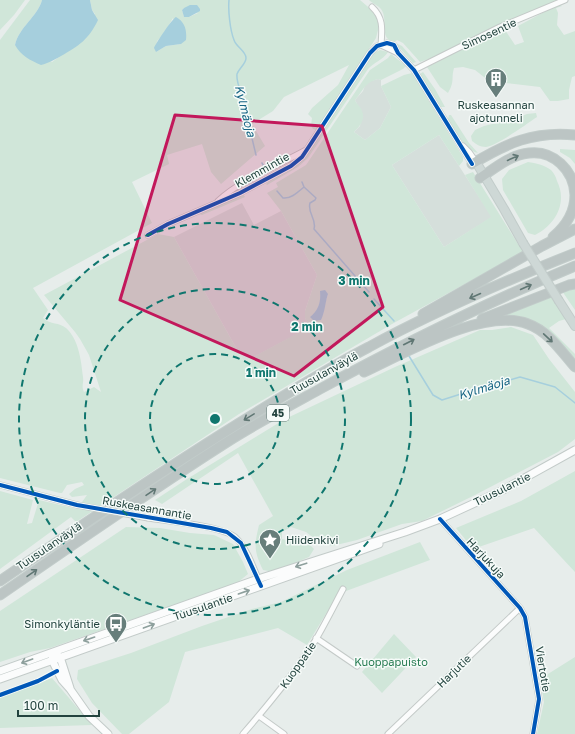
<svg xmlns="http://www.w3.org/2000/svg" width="575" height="734" font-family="'Golos Text',sans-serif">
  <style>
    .built { fill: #d5dfdb }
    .green { fill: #d0e6d9; fill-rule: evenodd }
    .water { fill: #a6cfdd }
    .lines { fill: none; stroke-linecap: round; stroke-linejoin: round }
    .stream { stroke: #a6cfdd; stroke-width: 1.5 }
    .minor-casing { stroke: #c4cac8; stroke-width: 7 }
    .secondary-casing { stroke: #c3cbc9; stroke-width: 9 }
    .primary-casing { stroke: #c2ccca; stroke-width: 10 }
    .motorway-casing { stroke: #c2ccca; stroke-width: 11 }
    .minor { stroke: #fbfcfc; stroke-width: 5 }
    .secondary { stroke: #fbfcfc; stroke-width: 7 }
    .primary { stroke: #ced8d6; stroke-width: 8 }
    .motorway { stroke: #bcc5c4; stroke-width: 9 }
    .minor-bridge-casing { stroke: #c4cac8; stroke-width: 7; stroke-linecap: butt }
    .primary-bridge-casing { stroke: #c2ccca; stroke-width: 10; stroke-linecap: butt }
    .minor-bridge { stroke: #fbfcfc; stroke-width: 5 }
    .primary-bridge { stroke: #ced8d6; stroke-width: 8 }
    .cycleway-casing { stroke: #f6fbf9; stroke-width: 6 }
    .cycleway { stroke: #0057b8; stroke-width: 4 }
    .oneway { stroke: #607774 }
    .oneway2 { stroke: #8ea09d }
    .marked { fill: #c2185b; fill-opacity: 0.2; stroke: #c2185b; stroke-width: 3; stroke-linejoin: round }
    .ring { fill: none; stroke: #0f766e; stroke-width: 2; stroke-dasharray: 7 5 }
    .labels { text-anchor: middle; stroke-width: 3; stroke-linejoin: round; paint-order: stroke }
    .shield { fill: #f6fbf9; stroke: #627a76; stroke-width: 1 }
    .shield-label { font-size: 10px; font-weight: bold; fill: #22433e }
    .street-label { font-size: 11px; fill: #22433e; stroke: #f6fbf9 }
    .poi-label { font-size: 11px; fill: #22433e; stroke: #f6fbf9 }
    .park-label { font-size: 11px; fill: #297d54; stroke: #f6fbf9 }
    .water-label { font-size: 12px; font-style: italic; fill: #176584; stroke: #f6fbf9 }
    .centre { fill: #0f766e; stroke: #f6fbf9; stroke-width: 2 }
    .ring-label { font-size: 12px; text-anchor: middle; font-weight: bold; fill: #0f766e; stroke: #f6fbf9; stroke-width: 3; stroke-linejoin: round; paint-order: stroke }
  </style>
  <rect width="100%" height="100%" fill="#e7edeb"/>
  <!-- built -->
  <path class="built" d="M378 79 381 80V86L391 107 380 128 365 140 354 132 360 126 362 112 357 104 355 100 363 91 365 85 371 81Z
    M439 135 492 217 444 247 392 165Z
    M242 203 254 225 281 211 317 275 305 311V318L310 327 244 362 174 237Z"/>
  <!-- green -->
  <path class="green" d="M0 0H25L14 15 0 30Z
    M30 0H42C38 16 19 27 15 45L52 62 59 57 95 14 92 10 90 0H360L374 12 380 22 376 38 316 130 313 129 311 126 312 118 308 114 312 108 338 85 349 65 284 97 273 111 252 124 265 146 221 184 211 172 202 144 167 155 169 164 132 182 152 223 33 288 48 310 43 318C51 325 59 322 66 328 79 340 81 360 83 377 84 383 81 386 84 392L94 387 101 392 89 355 80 339 75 332 44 295 158 234 174 237 244 362 309 327 305 318V311L317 275 281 211 267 193 278 187 276 183 306 165 370 70 388 58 391 54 406 66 403 69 381 80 378 79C364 83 364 90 355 100 357 105 361 107 362 111 366 120 359 127 354 132L365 140 380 128 391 107 381 86 404 75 412 73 463 157V161L459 166 439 135 392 165 444 247 491 217 465 175 473 172 523 252 392 324 239 414 76 522 71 517 0 569V491L33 500 27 524 32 523 39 500 77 509 87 495 72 497 69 494 75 489 84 485 82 482 67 485 62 493H60L0 478V40ZM184 8 198 13 189 17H184L182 10ZM173 18 181 44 166 46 156 52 157 41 163 35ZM328 294 324 307 323 315 310 317 316 313 321 299Z
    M369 0H557L490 30 443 54 420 62 403 43 397 40 394 43C378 37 389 20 381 9 379 6 372 3 369 0Z
    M559 4 562 6 556 8 558 13 557 25 564 35 575 31V76L572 77 569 90V99L558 101H550L540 87 489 81 475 70 463 67 454 68C451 79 455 81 448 93L440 87 427 67 488 36 505 30 515 45 524 42 518 26Z
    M398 44 402 46 416 62 413 63 397 45Z
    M380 50 388 52C383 60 373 63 368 69L308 158 298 167 267 185 266 184C278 172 295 169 307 155L370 59 374 53Z
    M423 72 435 89 445 107H441L420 74Z
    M536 113 537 117C525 125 498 145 486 147 480 147 476 144 472 141L471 136 475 130 484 126 520 117 527 114Z
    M449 115H451L469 143 478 153C464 150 455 130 448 119Z
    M560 149 575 150V164L570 158 560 152Z
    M528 162C536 163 544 165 551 170 554 173 556 177 557 181 568 203 555 225 535 235L528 233 503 190 502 179 509 170Z
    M243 194 245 197 202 215 199 214Z
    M575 286V310L562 291Z
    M550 295 566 319 559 321 549 328 575 354V362L553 337 496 317Z
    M511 327 533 335 549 359 575 392V439L558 452 475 495 422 521 402 524 357 540 332 546 319 542 306 532 291 527 282 532V539L310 545 314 549 309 557 274 572 263 570C254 551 254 546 259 525L273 516 238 453 162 504 155 500 187 479 285 419 395 367 480 330H492Z
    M575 471V572L534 528 473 549 456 528 521 501Z
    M126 527 160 528 190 533 214 535 233 544 243 562 248 574 237 583 50 648 30 652 0 662V611Z
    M420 542 430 560 338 594 307 645 278 628 185 652 169 702 129 734H122L92 703 77 679 78 670 131 653 202 626 252 609 281 602 347 570Z
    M394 634 416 657 382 693 362 672Z
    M575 657V734H537L544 702 540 679Z
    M52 678 92 725 0 728V697Z"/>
  <!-- water -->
  <path class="water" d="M42 0H90L92 10 98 20C89 39 79 46 61 56 54 60 49 63 41 65 30 60 21 56 15 45 19 27 38 16 42 0Z
    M190 5H197L200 9V11L189 17H184L182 10 184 8Z
    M176 17C185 22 187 30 186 40L181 44 166 46 156 52 154 48C156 43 172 19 176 17Z
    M325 290 328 294C325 303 325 312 321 320L314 321 310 317C319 310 321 301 320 291Z"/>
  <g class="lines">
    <!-- stream -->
    <path class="stream" d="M229 0C228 10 230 30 234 40 236 47 246 51 246 58 246 64 239 68 237 74 236 83 241 91 243 98 245 104 243 108 246 113L256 155
      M262 163 265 168
      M302 182 304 187
      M277 191 283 198C291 199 298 192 304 187L316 198 315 200 310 203C307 213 317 219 314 229L369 292
      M374 299 394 321
      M409 356 433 395 442 400 464 393 520 377 555 387 575 403"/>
    <!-- minor casing -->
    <g class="minor-casing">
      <path id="minor" d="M372 7C384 18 382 30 381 45
        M381 45 398 53
        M414 70 500 27 565 0
        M463 146 469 152 476 162
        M218 201C240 180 279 165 306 150
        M148 235 168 224 240 193 291 166 302 157 308 148 370 53 377 46 387 43 394 45 398 53 414 70 472 164
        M0 485 77 505
        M148 518C168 521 221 526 235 537 248 549 254 570 261 586
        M440 519 520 608 525 617 539 699 533 734
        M316 638 357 666
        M259 716 284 734
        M243 734C269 704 294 674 315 641 325 624 334 606 343 589
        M388 734 520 608"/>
    </g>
    <!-- secondary casing -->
    <g class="secondary-casing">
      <path id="secondary" d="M57 655 60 657 70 688
        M53 656 52 660 62 680 70 689 89 716 108 734
        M0 671 258 579 405 532 440 519 503 490 575 450
        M0 679 379 544"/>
    </g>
    <!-- primary casing -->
    <g class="primary-casing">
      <path id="primary" d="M476 162 504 209 523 243
        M559 301 575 326"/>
    </g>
    <!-- motorway casing -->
    <g class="motorway-casing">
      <path id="motorway" d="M472 164C507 143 533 131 575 135
        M480 178C495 168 510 155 529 153 553 150 574 170 575 195 575 211 566 226 553 237
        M423 314 542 246 575 229
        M482 319 569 285 575 284
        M364 372C405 353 484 307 528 324 548 331 561 351 575 367
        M0 581C86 522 173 463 262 409 297 388 332 366 369 347 435 311 505 281 575 253
        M0 595C75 543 150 491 227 442 257 423 289 406 320 389 403 344 488 302 575 266"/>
    </g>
    <!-- minor -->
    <use href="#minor" class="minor"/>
    <!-- secondary -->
    <use href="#secondary" class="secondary"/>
    <!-- primary -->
    <use href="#primary" class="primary"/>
    <!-- motorway -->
    <use href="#motorway" class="motorway"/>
    <!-- minor-bridge casing -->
    <g class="minor-bridge-casing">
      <path id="minor-bridge" d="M77 505 148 518"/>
    </g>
    <!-- primary-bridge casing -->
    <g class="primary-bridge-casing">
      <path id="primary-bridge" d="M523 243 559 301"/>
    </g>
    <!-- minor-bridge -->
    <use href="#minor-bridge" class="minor-bridge"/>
    <!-- primary-bridge -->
    <use href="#primary-bridge" class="primary-bridge"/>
    <!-- cycleway casing -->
    <g class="cycleway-casing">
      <path id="cycleway" d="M148 235 168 224 240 193 291 166 302 157 308 148 370 53 377 46 387 43 394 45 398 53 414 70 472 164
        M0 485 77 505 211 528 227 532 241 543 261 586
        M440 519 520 608 525 617 539 699 533 734
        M0 695 38 681 57 671"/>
    </g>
    <!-- cycleway -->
    <use href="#cycleway" class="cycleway"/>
  </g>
  <!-- one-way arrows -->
  <defs><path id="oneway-shaft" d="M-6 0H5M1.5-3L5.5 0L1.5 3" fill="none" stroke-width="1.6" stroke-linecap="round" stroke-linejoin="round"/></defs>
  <g class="oneway">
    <use href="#oneway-shaft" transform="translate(513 158) rotate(-24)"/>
    <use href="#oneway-shaft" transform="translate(526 287) rotate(-24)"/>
    <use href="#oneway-shaft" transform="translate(475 296) rotate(156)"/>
    <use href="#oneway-shaft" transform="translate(548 338) rotate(43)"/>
    <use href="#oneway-shaft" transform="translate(409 342) rotate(-27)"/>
    <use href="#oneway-shaft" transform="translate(249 417) rotate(149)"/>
    <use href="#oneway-shaft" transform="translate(151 492) rotate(-34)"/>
    <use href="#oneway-shaft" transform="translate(32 573) rotate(-35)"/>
  </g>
  <g class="oneway2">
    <use href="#oneway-shaft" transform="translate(301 565) rotate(162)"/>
    <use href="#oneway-shaft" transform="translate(244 592) rotate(-19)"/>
    <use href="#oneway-shaft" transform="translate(149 626) rotate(-20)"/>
    <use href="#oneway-shaft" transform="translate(89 639) rotate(161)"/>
    <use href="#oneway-shaft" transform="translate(27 661) rotate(160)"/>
  </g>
  <!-- marked area -->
  <path class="marked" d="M175 115 322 126 383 307 294 376 120 300Z"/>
  <!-- distance rings -->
  <g class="ring">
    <circle cx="215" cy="419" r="65"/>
    <circle cx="215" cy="419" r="130"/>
    <circle cx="215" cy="419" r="196"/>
  </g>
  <!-- icons -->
  <defs>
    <g id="building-pin" transform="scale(1.15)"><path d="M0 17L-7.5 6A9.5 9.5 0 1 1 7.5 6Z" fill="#677e7b" stroke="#f6fbf9"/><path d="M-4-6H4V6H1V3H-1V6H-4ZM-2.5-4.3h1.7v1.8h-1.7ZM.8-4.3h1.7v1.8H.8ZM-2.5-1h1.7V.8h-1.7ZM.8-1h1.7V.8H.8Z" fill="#fff"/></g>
    <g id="sight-pin" transform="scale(1.15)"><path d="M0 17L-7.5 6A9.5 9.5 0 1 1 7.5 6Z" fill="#677e7b" stroke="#f6fbf9"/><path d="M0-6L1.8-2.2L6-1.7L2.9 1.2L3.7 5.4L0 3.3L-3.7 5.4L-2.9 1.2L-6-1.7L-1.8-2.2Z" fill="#fff"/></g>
    <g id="bus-pin" transform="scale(1.15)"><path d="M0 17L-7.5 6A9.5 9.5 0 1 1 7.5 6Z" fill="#677e7b" stroke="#f6fbf9"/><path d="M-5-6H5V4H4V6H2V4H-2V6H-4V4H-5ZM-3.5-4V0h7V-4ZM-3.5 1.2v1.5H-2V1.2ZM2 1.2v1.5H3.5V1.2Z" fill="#fff"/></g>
  </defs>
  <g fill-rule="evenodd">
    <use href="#building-pin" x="496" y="79"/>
    <use href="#sight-pin" x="270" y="540"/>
    <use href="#bus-pin" x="116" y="624"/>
  </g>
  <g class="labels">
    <!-- shield labels -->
    <rect class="shield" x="267" y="405" width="22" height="16" rx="3"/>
    <g class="shield-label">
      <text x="278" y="417">45</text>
    </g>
    <!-- street labels -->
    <g class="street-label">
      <text transform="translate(489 34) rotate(-25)" y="4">Simosentie</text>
      <text transform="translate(262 170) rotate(-29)" y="4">Klemmintie</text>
      <text transform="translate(324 373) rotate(-29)" y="4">Tuusulanväylä</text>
      <text transform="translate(502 489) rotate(-26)" y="4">Tuusulantie</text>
      <text transform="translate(147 508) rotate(10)" y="4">Ruskeasannantie</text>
      <text transform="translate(49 546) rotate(-34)" y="4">Tuusulanväylä</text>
      <text transform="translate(486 558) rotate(47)" y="4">Harjukuja</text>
      <text transform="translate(203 607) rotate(-19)" y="4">Tuusulantie</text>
      <text transform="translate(298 665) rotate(-55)" y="4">Kuoppatie</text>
      <text transform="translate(543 669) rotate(81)" y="4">Viertotie</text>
      <text transform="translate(454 671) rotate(-44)" y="4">Harjutie</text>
    </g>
    <!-- poi labels -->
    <g class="poi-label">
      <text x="496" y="109">Ruskeasannan<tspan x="496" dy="13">ajotunneli</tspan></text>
      <text x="286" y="544" text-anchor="start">Hiidenkivi</text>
      <text x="100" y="628" text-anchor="end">Simonkyläntie</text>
    </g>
    <!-- park labels -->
    <g class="park-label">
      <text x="391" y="666">Kuoppapuisto</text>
    </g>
    <!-- water labels -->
    <g class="water-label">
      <text transform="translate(245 111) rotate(76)" y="4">Kylmäoja</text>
      <text transform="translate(484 388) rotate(-17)" y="4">Kylmäoja</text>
    </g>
  </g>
  <circle cx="215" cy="419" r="6" class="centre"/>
  <g class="ring-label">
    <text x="354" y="285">3 min</text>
    <text x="307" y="331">2 min</text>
    <text x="261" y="377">1 min</text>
  </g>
  <!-- scale -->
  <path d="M18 710v6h81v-6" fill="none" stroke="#22433e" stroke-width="2"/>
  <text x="24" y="710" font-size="12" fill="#22433e" stroke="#f6fbf9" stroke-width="3" paint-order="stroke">100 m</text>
</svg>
